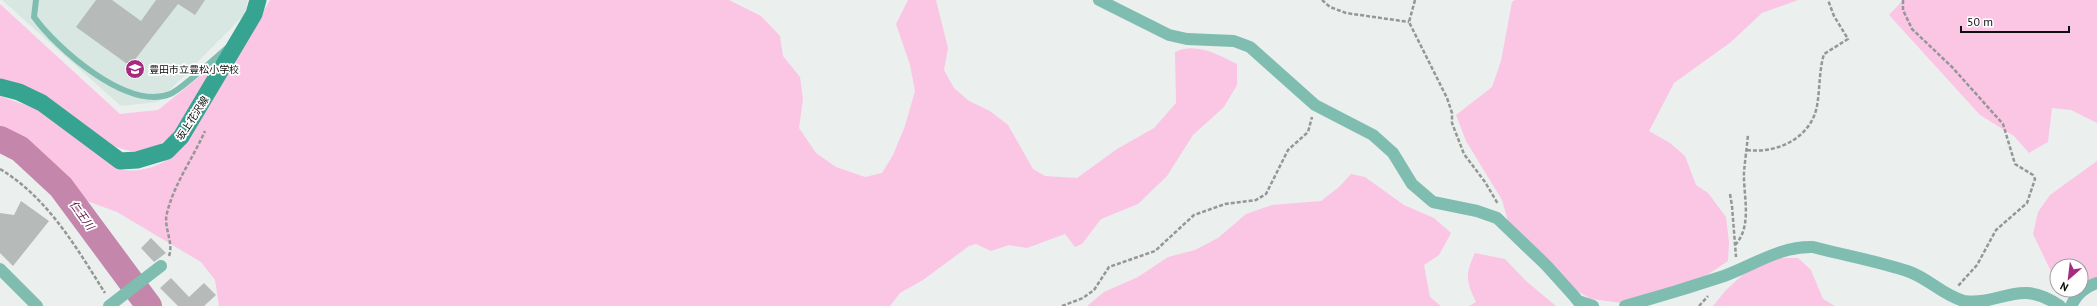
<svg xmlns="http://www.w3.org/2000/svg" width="2097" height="306" font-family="'PT Sans','Noto Sans JP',sans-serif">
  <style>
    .built { fill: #d9e7e3 }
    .green { fill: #fbc5e4 }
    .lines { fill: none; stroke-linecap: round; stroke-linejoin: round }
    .river { stroke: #c486ab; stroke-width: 26 }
    .building { fill: #b6bab9 }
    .path { stroke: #939796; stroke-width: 2.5; stroke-dasharray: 4 2; stroke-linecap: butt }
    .lane { stroke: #7fbdb0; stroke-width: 6 }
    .street { stroke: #7fbdb0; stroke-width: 12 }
    .secondary { stroke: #37a391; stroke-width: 17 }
    .labels { text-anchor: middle; stroke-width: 3.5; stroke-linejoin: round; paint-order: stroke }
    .poi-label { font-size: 10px; fill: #0e100f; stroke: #fff; text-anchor: start }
    .street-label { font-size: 10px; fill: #0e100f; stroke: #fff }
    .water-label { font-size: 11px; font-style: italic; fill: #560c40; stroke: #fff }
  </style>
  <rect width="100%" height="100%" fill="#ebf0ef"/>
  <!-- built -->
  <path class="built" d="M2 0H248L245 14 158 102 121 106Z"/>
  <!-- green -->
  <path class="green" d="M270 0H729L761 16 780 36 783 56 800 77 803 99 799 128 816 153 836 167 865 177 882 173 893 155 905 126 915 91 910 65 896 24 908 0H936L948 48 944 70 954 88 969 101 990 111 1008 125 1033 169 1045 176 1077 178 1117 149 1154 128 1176 103 1175 52C1196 42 1217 54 1237 64V85L1224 107 1193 135 1167 176 1138 204 1101 219 1082 244 1075 247 1065 234 1027 248 1009 245 991 251 976 244 969 246 923 280 900 293 890 306H219L215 280 201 262 117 212 76 197 47 162 0 132V96L42 111 115 167C138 178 172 162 187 143Z
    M1515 0H1798L1762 13 1731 42 1674 83 1649 131 1670 143 1685 156 1696 185 1708 193 1726 217 1729 242 1728 261 1707 275 1646 306 1591 299 1572 288 1508 221 1502 200 1466 141 1456 115 1492 87 1501 61 1512 2Z
    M1903 0H2097V123L2071 110 2052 108 2048 142 2029 153 2014 136 1980 115 1889 15Z
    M0 4 120 114 158 110 223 58C206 86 179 145 143 151 133 153 123 149 113 146L0 82Z
    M2097 161V281L2081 290V266H2057V284L2033 234 2038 212 2050 195Z
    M1351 174 1365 177 1404 205 1434 218 1451 233 1439 255 1424 265 1430 297 1441 306H1087L1104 292 1138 277 1168 257 1195 250 1218 238 1246 214 1272 205 1321 201 1339 187Z
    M1475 253 1505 259 1526 281 1556 306H1469L1476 302C1466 281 1465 274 1475 253Z
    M1778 258H1798L1811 270 1823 299 1835 306H1713L1726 290 1748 270Z"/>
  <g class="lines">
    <!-- river -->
    <path class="river" d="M0 139 20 149 61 187 149 306"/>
  </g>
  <!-- building -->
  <path class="building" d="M96 0H112L141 21 156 0H205L195 15 178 4 130 66 76 27Z
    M21 201 49 221 13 266 0 253V213L14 215Z
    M151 238 166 253 154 262 141 248Z
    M171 278 189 297 204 283 216 295 204 306H178L160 288Z"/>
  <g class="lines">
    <!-- path -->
    <path class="path" d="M1322 0 1330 7 1346 13 1409 22
      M1415 0 1409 22 1447 98 1452 113V123L1464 154 1485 182 1498 204
      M1903 0V10L1912 29 1952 67 2003 124 2015 164 2033 175 2035 179 2027 203 1996 230 1977 265 1958 286
      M1747 150C1777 154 1811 138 1817 106 1820 89 1819 70 1824 54L1848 39 1834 16 1828 0
      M0 169C48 198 76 247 105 293
      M1730 194 1732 206 1736 257
      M1735 245C1753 226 1743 195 1744 172 1745 160 1747 147 1748 134
      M169 256C174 242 163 227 167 213 174 184 193 158 205 131
      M1062 306 1083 298 1094 290 1109 267 1155 251 1194 215 1225 204 1256 200 1266 194 1288 150 1308 132 1312 117
      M1699 306 1708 296"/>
    <!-- lane -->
    <path class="lane" d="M36 0 34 17C57 49 128 111 170 94 181 90 215 58 227 48"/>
    <!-- street -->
    <path class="street" d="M1099 0 1169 35 1187 39 1234 41 1250 47 1315 105 1373 135 1393 153 1412 184 1433 202 1477 211 1497 218 1546 265 1574 296 1578 301 1593 306
      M0 269 37 306
      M109 306 161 266
      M1625 306C1658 297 1691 287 1724 276 1754 265 1780 246 1813 247 1843 255 1882 262 1910 272 1929 279 1944 296 1964 301 2002 306 2018 277 2060 306
      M2071 306C2076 295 2085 287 2097 283"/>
    <!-- secondary -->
    <path class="secondary" d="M0 87 19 92 42 103 120 161 137 160 167 151 181 137 254 14 258 0"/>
  </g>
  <!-- icons -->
  <defs>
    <g id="school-disc" transform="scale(1)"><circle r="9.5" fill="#a62b7f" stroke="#fff"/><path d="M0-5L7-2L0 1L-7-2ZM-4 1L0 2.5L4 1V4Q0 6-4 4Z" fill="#fff"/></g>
  </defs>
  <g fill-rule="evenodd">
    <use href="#school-disc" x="135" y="69"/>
  </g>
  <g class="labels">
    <!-- poi labels -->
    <g class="poi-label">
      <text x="149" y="73">豊田市立豊松小学校</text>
    </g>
    <!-- street labels -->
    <g class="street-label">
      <text transform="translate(192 118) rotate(-57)" y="4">坂上花沢線</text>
    </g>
    <!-- water labels -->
    <g class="water-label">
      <text transform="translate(82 215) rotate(54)" y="4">仁王川</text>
    </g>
  </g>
  <!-- north arrow -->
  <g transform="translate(2069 278) rotate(208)"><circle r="19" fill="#ffffff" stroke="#9f9f9f"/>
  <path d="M0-3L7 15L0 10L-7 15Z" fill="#a62b7f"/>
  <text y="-6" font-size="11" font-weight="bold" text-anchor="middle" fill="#0e100f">N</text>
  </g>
  <!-- scale -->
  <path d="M1961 26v6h108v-6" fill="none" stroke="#0e100f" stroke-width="2"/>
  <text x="1967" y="26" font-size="12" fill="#0e100f" stroke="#ffffff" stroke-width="3" paint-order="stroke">50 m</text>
</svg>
